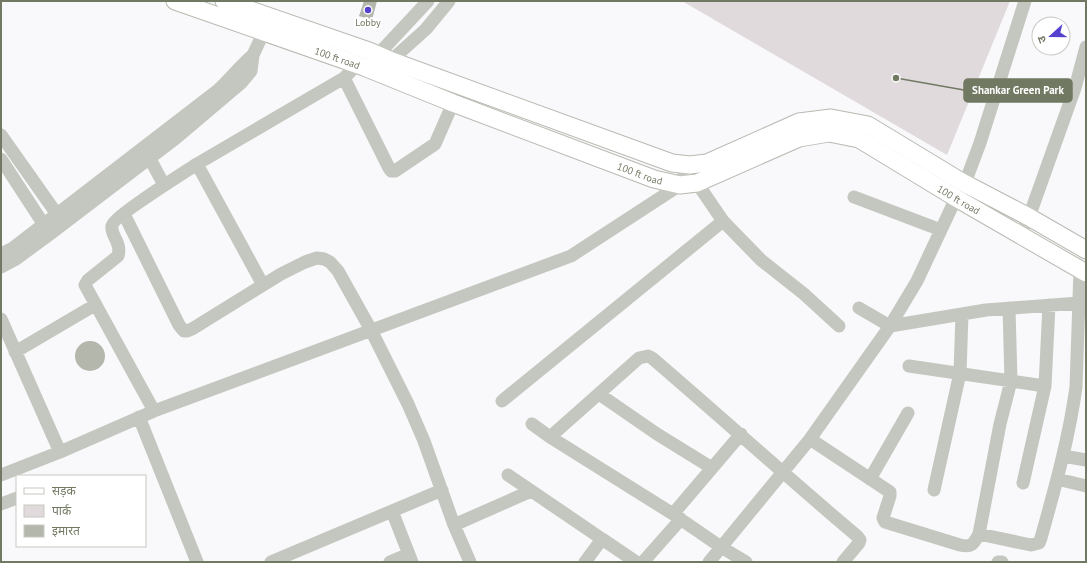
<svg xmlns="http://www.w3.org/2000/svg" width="1087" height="563" font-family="'PT Sans','Noto Sans Devanagari',sans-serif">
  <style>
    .green { fill: #e0dadd }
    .building { fill: #b4b7ac }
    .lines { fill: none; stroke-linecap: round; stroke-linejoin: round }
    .major-casing { stroke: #b7bab1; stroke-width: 19 }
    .minor { stroke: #c4c7bf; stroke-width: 13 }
    .major { stroke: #fff; stroke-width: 17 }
    .poi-dot { fill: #5442cf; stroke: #fff; stroke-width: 1.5 }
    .labels { text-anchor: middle; stroke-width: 4; stroke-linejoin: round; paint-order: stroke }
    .poi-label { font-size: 10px; fill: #727963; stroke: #fff }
    .street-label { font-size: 10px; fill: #727963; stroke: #fff }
    .leader { fill: none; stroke: #727963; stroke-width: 1.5 }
    .callout-dot { fill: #727963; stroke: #fff; stroke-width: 1.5 }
    .callout { fill: #727963; stroke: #727963; stroke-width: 1.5 }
    .callout-label { font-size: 11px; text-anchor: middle; font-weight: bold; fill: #fff }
  </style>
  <rect width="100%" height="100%" fill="#f9f8fa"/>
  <!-- green -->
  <path class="green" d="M682 1H1010L947 155Z"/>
  <!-- building -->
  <path class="building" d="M364 1H377L372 20 359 16Z
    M75 356a15 15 0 1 1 30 0a15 15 0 1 1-30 0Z"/>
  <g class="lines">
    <!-- major casing -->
    <g class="major-casing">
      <g id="major">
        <path id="s1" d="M175 1 364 67 453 103 654 179 680 185 697 183 799 138 829 133 859 139 956 198 1086 273"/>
        <path d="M224 1 369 51 392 61 672 163 690 165 707 163 799 122 831 118 868 125 962 182 1029 217 1086 250"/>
      </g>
    </g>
    <!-- minor -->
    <path class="minor" d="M372 61 428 1
      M386 65 426 29 449 1
      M344 78 389 168 391 171H395L435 144 453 103
      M1 135 61 220
      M1 159 48 231
      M150 159 164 185
      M197 164 344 78 351 71
      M697 183 723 221 761 260 804 294 839 326
      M854 197 941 230
      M124 214 179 325 184 331H187L192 329 281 274 305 262 317 258 324 259 330 262 338 271 371 330 408 404 424 441 454 525 470 562
      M1020 235 1029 217 1075 88 1086 47
      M1 254 13 248 217 91C230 79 240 66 253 55
      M1 267 16 259 50 234 176 138 241 83 251 71 253 55 267 25
      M859 308 890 326 986 310 1079 303
      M1 319 60 452
      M15 352 95 305
      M909 366 1045 386
      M599 394 657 434 712 468
      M502 401 723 221
      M154 411 85 285 88 280 118 256C122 242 110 235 112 226 113 217 185 172 197 164L263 285
      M139 417 197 562
      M532 424 550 437 673 514 721 547 746 562
      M550 437 639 358 648 356 652 358C721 417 788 478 857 536L860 540 859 543 843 562
      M810 439 890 492V496L883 518 885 522 960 545C972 548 974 543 979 534L1000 424 1011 381 1009 308
      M1063 456 1086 460
      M1 475 60 452 154 411 571 256 680 185 688 165
      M508 475 602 539 585 562
      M870 479 908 413
      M1057 479 1086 486
      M1023 483 1045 386 1049 305
      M934 490 960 373 962 314
      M1 504 17 498
      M392 511 412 562
      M673 514 741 434
      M454 525 531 491
      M979 534 1031 545 1039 543 1041 538C1055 488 1069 438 1076 387L1080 270
      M602 539 636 562
      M271 562 442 490
      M390 562 409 554
      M643 562 681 519
      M709 562 810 439 890 326 917 281 956 198 965 183 980 143 1025 1
      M998 562H1002"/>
    <!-- major -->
    <use href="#major" class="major"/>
  </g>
  <!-- markers -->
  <circle class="poi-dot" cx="368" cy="10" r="4"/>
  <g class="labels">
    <!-- poi labels -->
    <g class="poi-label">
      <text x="368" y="26">Lobby</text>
    </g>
    <!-- street labels -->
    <g class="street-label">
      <text dy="4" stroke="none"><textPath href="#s1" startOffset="172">100 ft road</textPath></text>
      <text dy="4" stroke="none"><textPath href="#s1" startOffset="496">100 ft road</textPath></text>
      <text dy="4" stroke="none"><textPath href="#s1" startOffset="844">100 ft road</textPath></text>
    </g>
  </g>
  <!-- callouts -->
  <path class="leader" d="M896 78L964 90"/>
  <circle class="callout-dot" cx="896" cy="78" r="4"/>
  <rect class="callout" x="964" y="79" width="108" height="23" rx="4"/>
  <g class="callout-label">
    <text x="1018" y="94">Shankar Green Park</text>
  </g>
  <!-- border -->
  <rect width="1087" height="563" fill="none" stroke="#727963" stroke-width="4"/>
  <!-- legend -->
  <rect x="16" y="475" width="130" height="72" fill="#ffffff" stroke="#c7c9c1"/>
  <rect x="24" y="488" width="20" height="6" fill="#ffffff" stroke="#c7c9c1"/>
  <text x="52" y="495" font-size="12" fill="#727963">सड़क</text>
  <rect x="24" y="505" width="20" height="12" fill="#e0dadd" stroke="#c7c9c1"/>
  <text x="52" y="515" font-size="12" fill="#727963">पार्क</text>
  <rect x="24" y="525" width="20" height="12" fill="#b4b7ac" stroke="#c7c9c1"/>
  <text x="52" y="535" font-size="12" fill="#727963">इमारत</text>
  <!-- north arrow -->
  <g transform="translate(1051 36) rotate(249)"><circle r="19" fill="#ffffff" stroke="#c7c9c1"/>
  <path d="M0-3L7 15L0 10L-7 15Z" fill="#5442cf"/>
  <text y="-6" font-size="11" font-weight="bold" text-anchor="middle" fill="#727963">उ</text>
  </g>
</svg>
